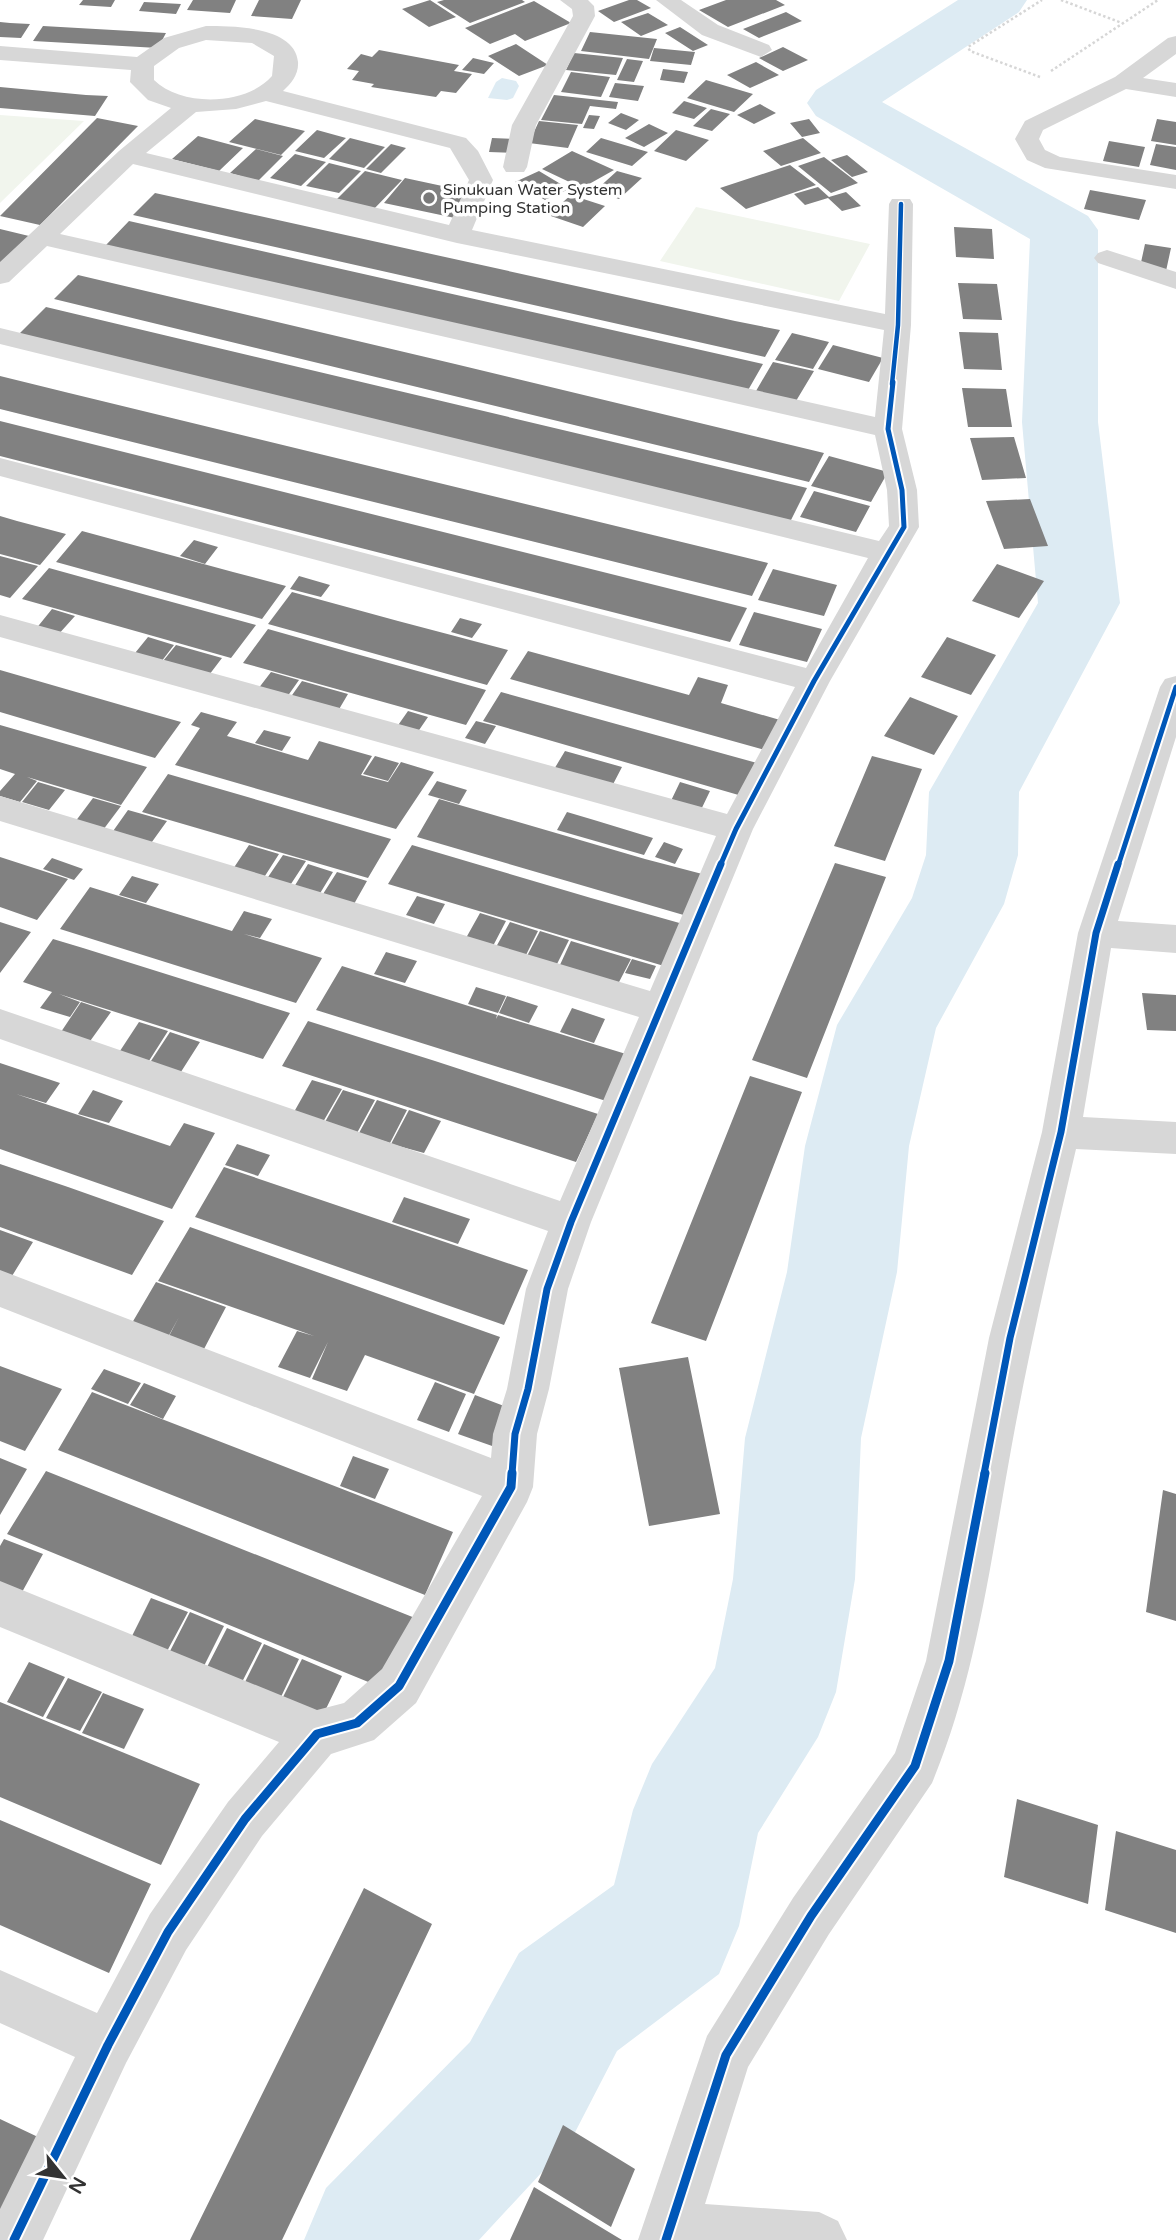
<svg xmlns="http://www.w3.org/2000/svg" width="1176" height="2240" font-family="'Varela Round',sans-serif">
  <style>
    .green { fill: #f1f5ed }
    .water { fill: #ddebf3 }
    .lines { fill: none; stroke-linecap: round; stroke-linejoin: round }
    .river { fill: #ddebf3; fill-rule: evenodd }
    .building { fill: #818181 }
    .path { stroke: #d6d6d6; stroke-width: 2.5; stroke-dasharray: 2.5 2.5; stroke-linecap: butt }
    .minor { fill: #d7d7d7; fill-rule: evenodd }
    .cycleway-far3-casing { stroke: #fff; stroke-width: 7 }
    .cycleway-far2-casing { stroke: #fff; stroke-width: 9 }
    .cycleway-far1-casing { stroke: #fff; stroke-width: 11 }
    .cycleway-casing { stroke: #fff; stroke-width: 13 }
    .cycleway-far3 { stroke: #0057b8; stroke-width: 4.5 }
    .cycleway-far2 { stroke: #0057b8; stroke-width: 5 }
    .cycleway-far1 { stroke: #0057b8; stroke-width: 7 }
    .cycleway { stroke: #0057b8; stroke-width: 9 }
    .poi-dot { fill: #7a7a7a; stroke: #fff; stroke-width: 2.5 }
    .labels { text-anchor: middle; stroke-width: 7; stroke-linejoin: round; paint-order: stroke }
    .far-poi-label { font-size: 16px; fill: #333; stroke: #fff; text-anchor: start }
  </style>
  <rect width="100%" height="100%" fill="#fff"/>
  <!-- green -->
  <path class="green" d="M0 115 84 121 0 203Z
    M696 207 870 244 839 301 660 261Z"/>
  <!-- water -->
  <path class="water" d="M502 78 516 81 519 86 513 98 507 100 488 98 496 82Z"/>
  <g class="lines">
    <!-- river -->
    <path class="river" d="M958 0H1027L1019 12 882 102 1088 216 1098 230V422L1120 603 1019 792 1018 855 1004 904 936 1028 909 1146 897 1272 861 1438 855 1579 836 1692 818 1737 758 1833 739 1926 719 1974 617 2051 570 2142 479 2240H304L326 2188 470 2042 519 1953 614 1885 633 1810 652 1764 715 1668 733 1579 745 1438 787 1272 805 1146 837 1025 912 898 926 855 929 792 1038 603 1022 422 1030 239 816 116 807 103 816 90Z"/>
  </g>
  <!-- building -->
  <path class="building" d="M83 0H115L111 7 79 5Z
    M193 0H236L230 13 187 10Z
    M259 0H301L292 19 251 16Z
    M430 0 456 17 429 27 402 9Z
    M444 0H522L525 2 470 23 437 2Z
    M629 0H637L651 8 614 22 598 11Z
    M726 0H776L785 5 728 27 699 10Z
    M534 1 571 23 525 41 515 34 490 44 465 28Z
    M144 2 181 4 176 14 139 11Z
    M786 12 802 21 759 38 743 29Z
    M648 13 668 25 641 36 621 22Z
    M0 22 10 23 30 24 21 38 0 37Z
    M43 26 166 33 158 48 33 41Z
    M680 27 708 45 693 51 665 33Z
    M590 32 657 39 649 59 581 51Z
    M516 44 548 65 519 76 488 56Z
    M783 47 808 60 783 71 759 58Z
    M654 48 695 52 691 65 650 61Z
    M379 50 459 65 454 71 472 74 456 93 441 91 436 97 371 87 374 84 352 80 359 71 347 69 361 54 372 57Z
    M574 53 623 58 616 75 566 70Z
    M473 58 494 63 484 74 462 70Z
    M627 59 643 61 634 82 617 80Z
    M756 62 779 75 750 88 727 75Z
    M663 69 688 72 684 83 660 80Z
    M571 72 610 77 601 97 561 92Z
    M706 80 753 94 734 112 687 98Z
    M615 83 644 86 638 101 609 97Z
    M0 87 86 95 108 96 95 116 0 108Z
    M554 95 618 102 616 109 590 106 582 124 541 120Z
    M684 101 707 108 694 119 672 113Z
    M760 104 776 113 754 124 737 115Z
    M711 109 730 114 712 131 693 126Z
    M621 113 639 120 626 130 608 123Z
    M589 115 600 116 594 129 583 128Z
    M97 118 138 126 40 225 0 216Z
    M255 119 305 131 281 155 229 142Z
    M809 119 820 133 802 137 790 123Z
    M1157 119 1176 122V145L1151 141Z
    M539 121 578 125 568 148 529 143Z
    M649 124 668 133 644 147 625 138Z
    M317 130 346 138 324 158 295 151Z
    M676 130 709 140 686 161 654 151Z
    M198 136 243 148 219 171 172 159Z
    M350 138 385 147 364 168 329 159Z
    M492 138 516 139 514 153 489 152Z
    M601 138 648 152 632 166 586 152Z
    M803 138 821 153 781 166 763 151Z
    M1109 141 1145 147 1139 167 1103 161Z
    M391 144 406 148 381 173 366 169Z
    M1156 144 1176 147V170L1150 165Z
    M256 149 283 156 258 181 230 173Z
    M572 151 614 170 582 188 542 169Z
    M295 154 326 162 301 186 270 178Z
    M847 155 868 172 852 177 831 160Z
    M824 157 858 183 831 193 798 166Z
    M329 163 361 171 339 193 306 186Z
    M790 165 816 185 746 209 720 188Z
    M365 171 402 180 372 211 334 202Z
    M539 171 569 189 545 200 515 182Z
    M617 171 642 178 619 199 595 191Z
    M405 178 475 193 455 218 384 203Z
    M818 187 829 197 846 192 861 206 842 211 828 198 805 205 794 194Z
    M1090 190 1146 200 1139 220 1084 209Z
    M155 193 735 321 780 330 765 357 133 215Z
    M571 195 605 206 583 227 548 215Z
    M129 221 328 266 763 364 747 392 106 245Z
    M954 227 992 229 994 259 956 257Z
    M0 229 29 236 0 265Z
    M1145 244 1171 248 1166 271 1140 267Z
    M78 275 455 364 824 453 809 482 54 299Z
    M958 283 997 284 1002 320 963 319Z
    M46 307 807 488 790 522 18 335Z
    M959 332 998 333 1002 370 964 369Z
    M792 333 829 342 813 369 775 360Z
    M833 345 883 358 869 382 818 369Z
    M773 362 814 371 796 401 756 391Z
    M0 376 69 393 768 563 752 596 0 409Z
    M962 388 1006 389 1012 427H968Z
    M0 421 36 430 747 608 730 642 0 456Z
    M1014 437 1026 478 982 480 970 438Z
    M829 456 888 472 871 502 811 486Z
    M814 491 870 506 856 532 800 517Z
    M1030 499 1048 546 1004 549 986 501Z
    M0 516 17 521 66 534 40 565 15 558 0 554Z
    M82 531 233 572 286 586 262 619 56 562Z
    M194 540 218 547 205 564 180 556Z
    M0 556 38 566 10 598 0 595Z
    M997 564 1044 581 1019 618 972 601Z
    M49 568 150 596 256 625 231 658 22 599Z
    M773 569 837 585 824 616 758 600Z
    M299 576 330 585 321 597 290 589Z
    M292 592 398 621 508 650 487 685 268 624Z
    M52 609 75 616 57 636 35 630Z
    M754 612 822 629 807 662 739 645Z
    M460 618 482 624 472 638 451 632Z
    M268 629 349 652 486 690 466 725 243 663Z
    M148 637 174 645 158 666 131 658Z
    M947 637 996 655 971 695 921 677Z
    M176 645 222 658 206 679 159 666Z
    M528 651 689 695 698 677 728 685 721 703 780 720 765 750 510 679Z
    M0 670 128 707 181 722 155 758 0 712Z
    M271 672 299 680 287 697 258 689Z
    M302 681 348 694 338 711 290 698Z
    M501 692 728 755 757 763 742 796 483 721Z
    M910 697 958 716 934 755 884 736Z
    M408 711 428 717 415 736 394 731Z
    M201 712 237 722 227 736 308 760 319 741 372 756 361 775 388 782 401 762 434 772 396 829 175 765 200 728 191 725Z
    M476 721 496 726 485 744 465 738Z
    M0 725 94 752 147 767 121 805 27 777 37 781 20 802 0 796V791L15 774 0 769Z
    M264 730 291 737 282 751 255 743Z
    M565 751 622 767 609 792 550 776Z
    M375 756 399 763 388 781 363 774Z
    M872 756 922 769 885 861 834 846Z
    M168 774 251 798 391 839 368 878 142 812Z
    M437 781 467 790 459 804 428 795Z
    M38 782 65 790 49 810 22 802Z
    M680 782 710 791 698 816 668 807Z
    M93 798 121 806 103 830 75 822Z
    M439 799 645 859 706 875 687 916 417 837Z
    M128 810 167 821 149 846 111 834Z
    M567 812 594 820 653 838 644 855 557 830Z
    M664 842 683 849 675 864 655 857Z
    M249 845 279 854 263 879 233 869Z
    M412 845 591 898 683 924 664 966 388 884Z
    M283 855 306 861 289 887 266 880Z
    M0 857 68 879 37 920 0 907Z
    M52 858 83 869 74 880 43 869Z
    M835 863 886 877 807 1078 752 1060Z
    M308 864 333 872 319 895 294 887Z
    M337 872 367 881 354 904 323 894Z
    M132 876 159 884 146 903 119 895Z
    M90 887 232 931 244 911 272 919 260 938 244 934 322 958 296 1003 60 929Z
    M417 896 445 904 434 924 406 915Z
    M480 913 506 921 493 946 466 938Z
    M0 922 31 932 0 973Z
    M510 922 538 931 526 955 496 947Z
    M540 931 569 940 556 966 527 956Z
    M53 939 83 948 290 1013 263 1059 59 994 80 1002 70 1017 40 1008 52 992 23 982Z
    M571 941 631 959 618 984 559 967Z
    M386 952 417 961 405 983 374 974Z
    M632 959 656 966 650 979 625 973Z
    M342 966 497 1015 496 1019 498 1015 626 1054 606 1101 572 1090 316 1010Z
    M476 987 506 996 498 1013 468 1004Z
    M1142 993 1176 995V1031L1147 1030Z
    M507 996 538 1006 529 1023 499 1013Z
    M81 1002 111 1012 88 1044 59 1035Z
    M572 1008 605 1019 594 1043 560 1032Z
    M308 1021 435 1061 598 1114 576 1162 282 1066Z
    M139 1022 168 1031 147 1064 118 1054Z
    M170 1032 200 1042 179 1075 149 1064Z
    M0 1063 60 1083 46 1103 16 1094 170 1146 184 1123 215 1133 172 1209 0 1149Z
    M750 1076 802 1092 706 1341 651 1323Z
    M312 1080 342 1089 323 1122 294 1112Z
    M93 1090 123 1101 109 1123 78 1114Z
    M343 1090 375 1100 357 1133 325 1122Z
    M377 1100 407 1110 390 1143 359 1133Z
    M409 1110 441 1121 424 1153 391 1144Z
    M237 1144 270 1155 258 1176 225 1165Z
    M0 1164 68 1187 164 1221 132 1275 0 1227Z
    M224 1167 528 1270 504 1325 195 1217Z
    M404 1197 470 1219 458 1244 392 1222Z
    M190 1227 500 1337 474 1394 365 1355 347 1391 312 1379 328 1342 310 1378 278 1367 297 1331 314 1336 158 1281Z
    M0 1230 33 1242 12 1276 0 1271Z
    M156 1282 226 1307 204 1349 169 1336 179 1317 168 1337 132 1323Z
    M688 1357 720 1514 649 1526 619 1368Z
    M0 1366 62 1389 25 1451 0 1441Z
    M104 1369 141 1383 128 1404 91 1389Z
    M435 1382 466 1394 449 1432 417 1420Z
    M144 1383 176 1396 163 1419 130 1405Z
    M92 1392 453 1532 425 1595 58 1450Z
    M475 1395 512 1409 495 1447 458 1434Z
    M353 1456 389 1469 375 1499 340 1486Z
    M0 1458 27 1469 0 1515Z
    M46 1471 415 1618 383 1688 7 1534Z
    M1163 1490 1176 1494V1621L1146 1612Z
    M4 1539 43 1554 21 1594 0 1586V1546Z
    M151 1598 188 1612 165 1655 130 1640Z
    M190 1612 224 1626 202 1670 168 1655Z
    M227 1628 262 1643 241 1684 206 1669Z
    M264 1644 299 1659 280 1699 244 1684Z
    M302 1659 342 1676 322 1717 282 1699Z
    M29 1662 65 1677 43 1717 7 1702Z
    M68 1678 102 1692 80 1731 46 1718Z
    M103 1693 144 1709 124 1749 82 1733Z
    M0 1702 200 1784 161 1865 0 1797Z
    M1017 1799 1098 1825 1088 1904 1004 1877Z
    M0 1820 151 1884 109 1973 0 1925Z
    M1116 1831 1176 1850V1933L1105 1910Z
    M364 1888 432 1924 282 2240H190Z
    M0 2119 38 2137 0 2213Z
    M563 2125 635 2169 611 2227 538 2182Z
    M534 2187 622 2240H510Z"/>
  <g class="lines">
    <!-- path -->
    <path class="path" d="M1061 0 1122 23
      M1051 71 1158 0
      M1040 77 970 51 968 47 1042 0"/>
    <!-- minor -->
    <path class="minor" d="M560 0H588L594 6 595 16 536 125 527 167 524 172H506L503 167 512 125 573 16 572 9Z
      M656 0H681L718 25 769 45 772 50 761 57 702 35Z
      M206 26C232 26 295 26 298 62 299 74 291 84 283 91L466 138 478 151 493 180 472 230 885 314 889 204 892 199H910L913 204 911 325 902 429 917 490 919 527 830 681 753 829 591 1222 568 1289 549 1389 537 1434 533 1487 527 1502 416 1703 374 1740 331 1754 262 1836 186 1950 126 2063 43 2240H0V2209L75 2057 0 2023V1970L97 2013 150 1914 228 1802 279 1742 0 1627V1581L317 1710 344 1703 382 1669 482 1496 0 1307V1270L491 1458 493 1434 507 1389 526 1289 548 1231 0 1039V1009L560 1201 639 1017 0 821V796L650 991 716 836 0 637V615L727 814 795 687 0 476V458L806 668 868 558 0 344V328L879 541 889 526 887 490 875 435 47 246 9 282 0 284V262L119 151 171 108 148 100 130 82 131 70 0 60V46L137 57 164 38ZM206 40 252 43 274 56 272 76C246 106 181 107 154 80V66L179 48ZM266 101 450 148 469 180 449 225 146 153 196 112 236 109ZM133 164 457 243 884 330 875 417 60 234Z
      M1176 36V54L1143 78 1176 83V97L1126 89 1043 130 1039 139 1045 150 1060 157 1176 175V189L1045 168 1027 160 1015 139 1025 121 1115 77 1168 38Z
      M1107 250 1176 272V289L1098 263 1094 258 1098 253Z
      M1176 676V737L1118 921 1176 925V953L1111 948 1083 1117 1176 1122V1154L1076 1149C1053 1247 1030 1345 1012 1444 991 1558 977 1675 932 1783L829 1934 748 2067 705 2204 819 2212 838 2221 847 2240H638L707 2036 793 1898 895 1753 926 1661 989 1338 1042 1132 1078 933 1160 687 1165 679Z"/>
    <!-- cycleway-far3 casing -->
    <g class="cycleway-far3-casing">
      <path id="cycleway-far3" d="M892 384 898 325 901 204"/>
    </g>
    <!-- cycleway-far2 casing -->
    <g class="cycleway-far2-casing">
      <path id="cycleway-far2" d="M720 866 736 829 814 681 904 527 902 490 888 429 893 382
        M1118 866 1176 687"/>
    </g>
    <!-- cycleway-far1 casing -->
    <g class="cycleway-far1-casing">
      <path id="cycleway-far1" d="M512 1474 515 1434 528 1389 547 1289 571 1222 721 864
        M984 1474 1010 1338 1061 1132 1096 933 1118 864"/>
    </g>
    <!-- cycleway casing -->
    <g class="cycleway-casing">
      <path id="cycleway" d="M14 2240 108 2045 168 1932 245 1819 317 1734 357 1723 399 1686 511 1487 512 1473
        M666 2240 726 2055 811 1916 915 1766 949 1661 985 1473"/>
    </g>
    <!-- cycleway-far3 -->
    <use href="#cycleway-far3" class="cycleway-far3"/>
    <!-- cycleway-far2 -->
    <use href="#cycleway-far2" class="cycleway-far2"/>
    <!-- cycleway-far1 -->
    <use href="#cycleway-far1" class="cycleway-far1"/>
    <!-- cycleway -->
    <use href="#cycleway" class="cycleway"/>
  </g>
  <!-- markers -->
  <circle class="poi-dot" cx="429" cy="198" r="7"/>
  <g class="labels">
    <!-- far-poi labels -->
    <g class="far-poi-label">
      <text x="443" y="195">Sinukuan Water System<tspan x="443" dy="18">Pumping Station</tspan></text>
    </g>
  </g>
  <!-- north arrow -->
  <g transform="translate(63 2177) rotate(120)" stroke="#ffffff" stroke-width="5" paint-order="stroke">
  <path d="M0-5L12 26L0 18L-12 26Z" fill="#333333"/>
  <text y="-10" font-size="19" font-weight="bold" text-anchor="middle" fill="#333333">N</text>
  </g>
</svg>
